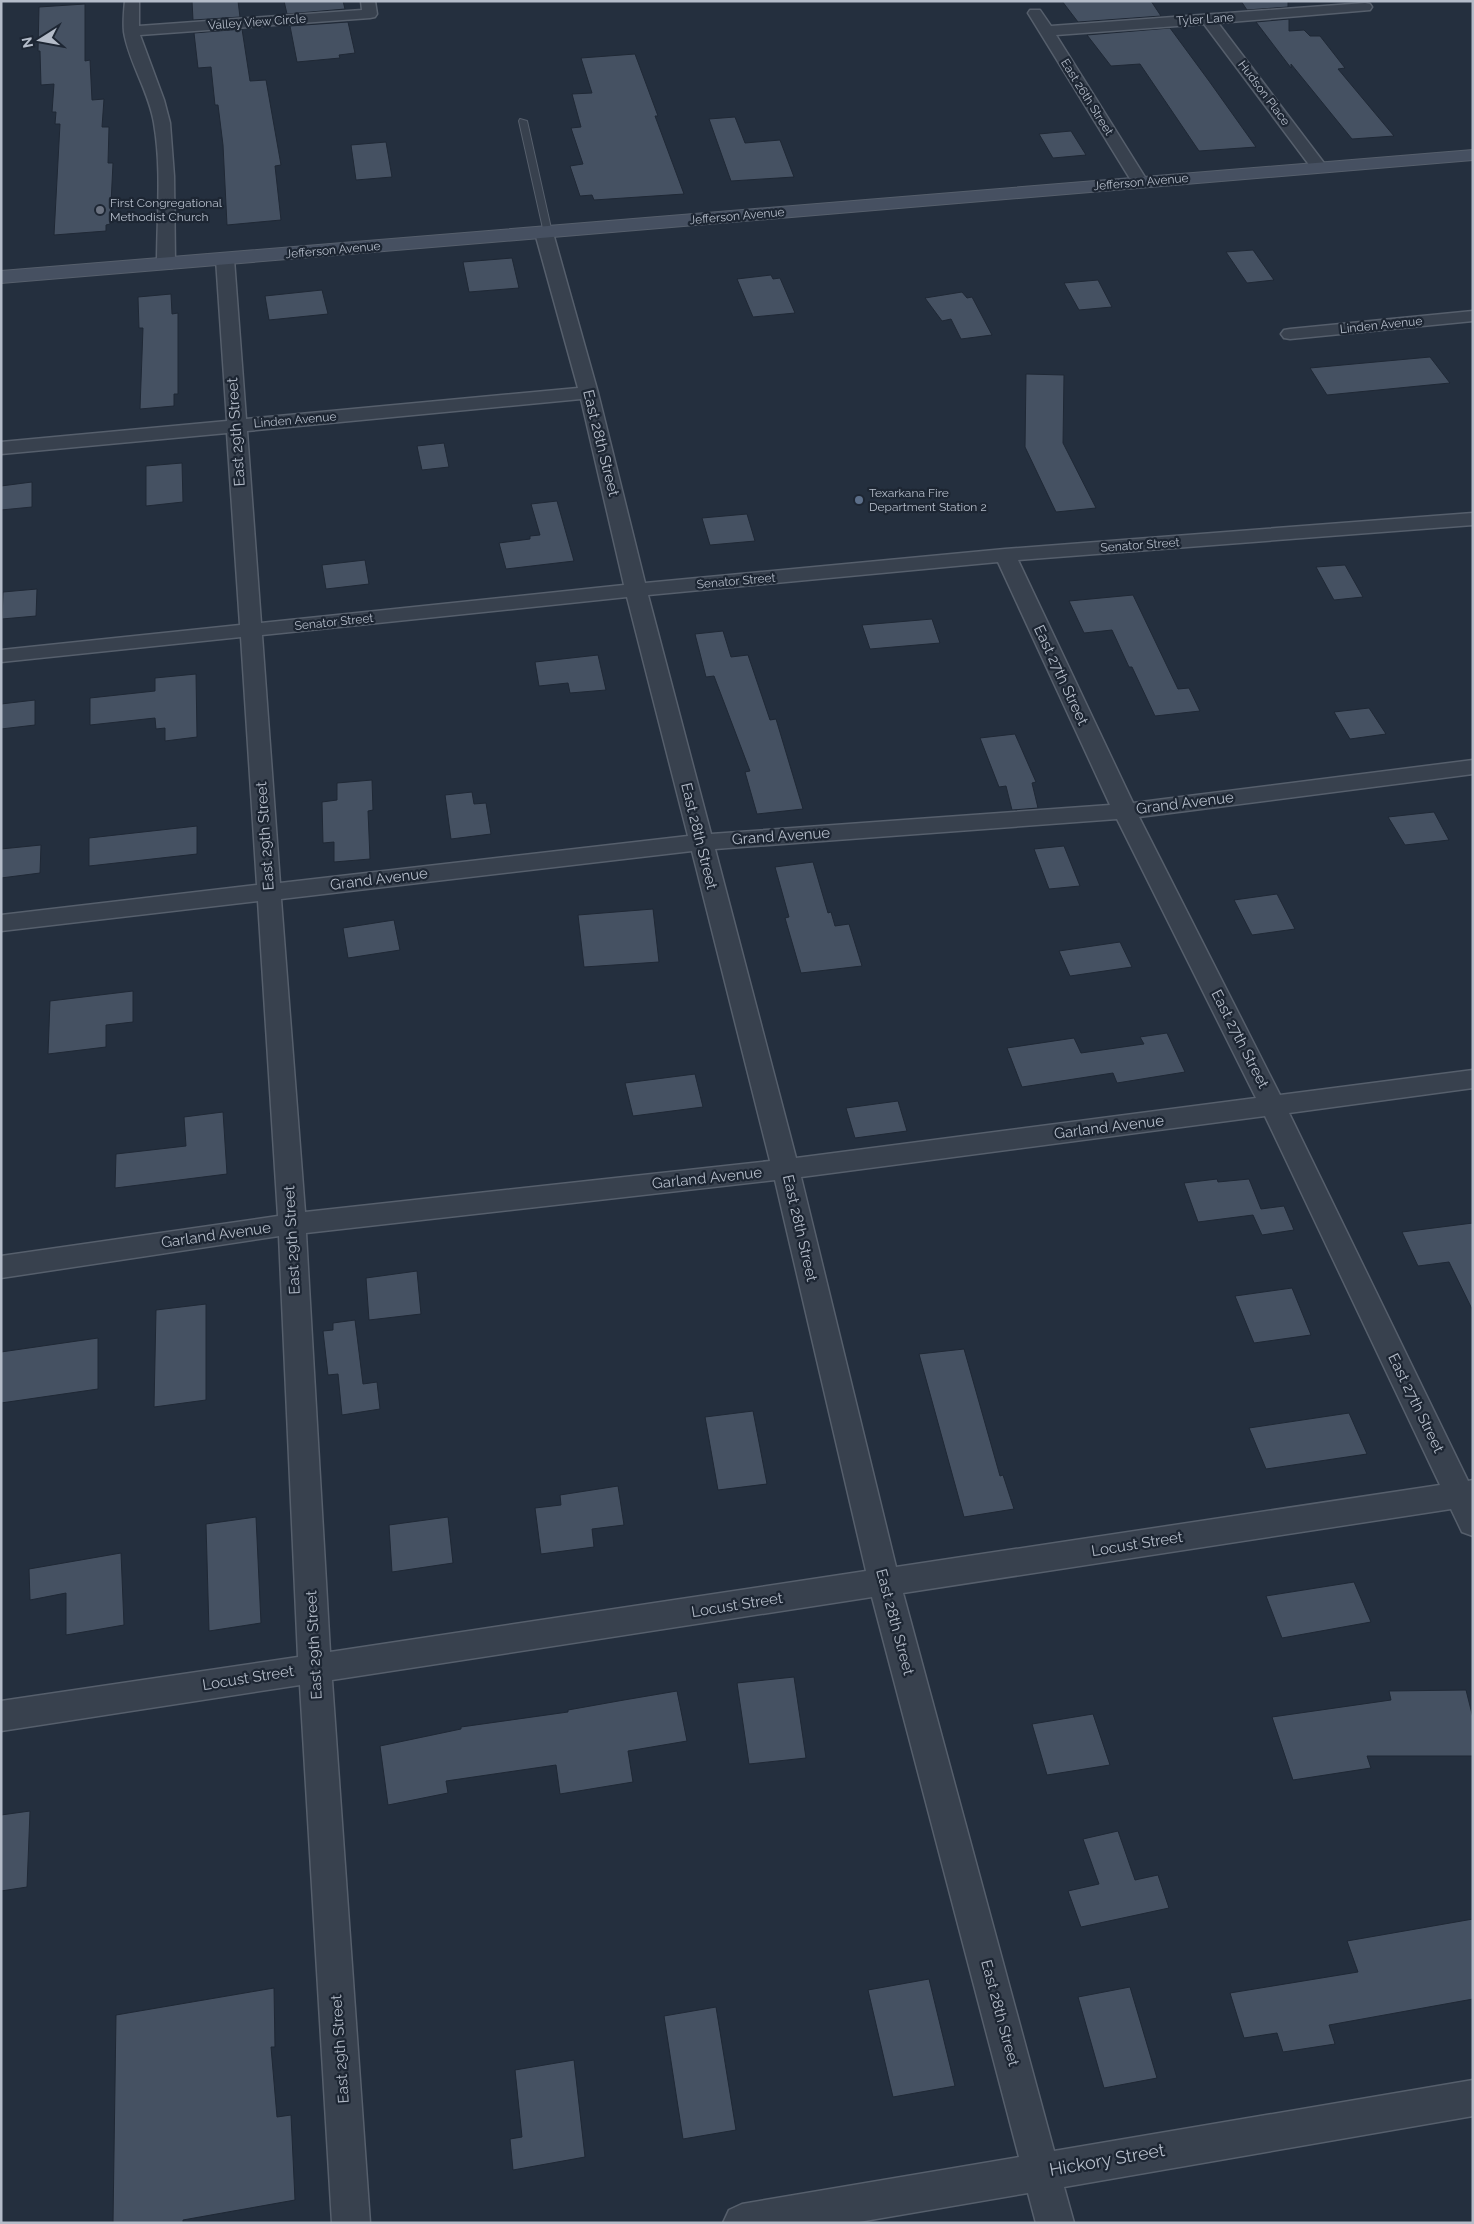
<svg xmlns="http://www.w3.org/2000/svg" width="1474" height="2224" font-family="Raleway,sans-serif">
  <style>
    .building { fill: #455162; stroke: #1f2835 }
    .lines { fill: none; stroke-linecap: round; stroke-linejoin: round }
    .lane-casing { stroke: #565f6c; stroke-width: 2 }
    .street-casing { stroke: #565f6c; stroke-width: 3 }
    .secondary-casing { stroke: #565f6c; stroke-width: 2 }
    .lane { fill: #38414e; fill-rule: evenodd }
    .street { fill: #38414e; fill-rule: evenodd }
    .secondary { fill: #465061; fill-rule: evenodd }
    .worship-dot { fill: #6b7280; stroke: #1d2633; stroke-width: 2 }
    .service-dot { fill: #5c6f8a; stroke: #1d2633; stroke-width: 2 }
    .labels { text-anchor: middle; stroke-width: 4.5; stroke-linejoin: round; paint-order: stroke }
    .far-street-label { font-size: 12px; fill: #b4bcc9; stroke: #1d2633 }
    .far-poi-label { font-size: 12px; fill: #b4bcc9; stroke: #1d2633; text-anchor: start }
    .street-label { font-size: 15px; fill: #b4bcc9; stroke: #1d2633 }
    .near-street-label { font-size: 18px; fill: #b4bcc9; stroke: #1d2633 }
  </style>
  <rect width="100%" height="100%" fill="#242f3e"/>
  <!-- building -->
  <path class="building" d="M192 1H238L240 17 193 20Z
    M284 1H343L345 9 287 14Z
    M1062 1H1151L1161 16 1078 22Z
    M1241 1H1288V7L1247 10Z
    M85 4V61L90 60 92 100 104 99 102 127H109L108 163H113L110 224 106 225V231L54 235 60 124H55L56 112H52L54 84 41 85 40 51H38L39 7Z
    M1289 19V31L1304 30 1310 36H1320L1345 68 1338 69 1394 136 1352 139 1291 64V68L1256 22Z
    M348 22 355 53 339 55 340 58 297 62 290 26Z
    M1170 28 1209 81 1256 147 1199 151 1140 64 1111 66 1087 35Z
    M242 29 250 81 266 80 281 165 275 166 281 220 227 225 223 145 218 105H215L211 67 198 68 194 33Z
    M635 54 658 116H655L684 194 594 200 592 195 580 196 570 166 583 164 571 128 581 127 572 94 592 93 581 58Z
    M735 117 745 143 780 140 794 177 731 181 709 119Z
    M1071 131 1086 155 1053 158 1039 134Z
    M386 142 392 177 356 180 351 145Z
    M1253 250 1274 280 1247 283 1226 252Z
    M512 258 519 288 469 292 463 262Z
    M771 275 773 279 780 278 795 313 753 317 737 279Z
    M1098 280 1112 307 1079 310 1064 283Z
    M322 290 328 314 269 320 265 296Z
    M962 292 967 298 972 297 992 335 961 339 951 319 942 321 925 298Z
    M171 294 172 314 178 313V394H174V406L140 409 143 328H139L138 297Z
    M1430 357 1450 383 1327 395 1310 368Z
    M1026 374 1064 375 1063 443 1096 508 1056 512 1025 447Z
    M444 443 449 467 422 470 417 446Z
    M182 463 183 502 146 506V466Z
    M32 482V507L1 510V486Z
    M557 501 574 561 506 569 499 543 530 539V536L540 535 531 504Z
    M747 514 755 541 710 545 702 518Z
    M365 560 369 584 326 589 322 565Z
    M1345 565 1363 597 1334 600 1316 567Z
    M37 589 36 616 2 619 3 592Z
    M1133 595 1178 689 1189 688 1200 711 1155 716 1132 667H1129L1112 630 1084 633 1069 601Z
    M932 619 940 643 870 649 862 625Z
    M723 631 731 657 748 655 770 720 776 719 803 809 757 814 745 772 750 771 714 676 706 677 695 634Z
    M598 655 606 690 570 693 568 683 539 686 535 662Z
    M196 674 197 737 165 741V728L156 729 155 718 90 725V698L155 691V678Z
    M35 700V725L1 729V704Z
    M1369 708 1386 734 1350 739 1334 712Z
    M1015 734 1036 782 1032 783 1038 808 1012 810 1006 786 999 787 980 738Z
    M372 780 373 810 368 811 370 859 334 862V842L323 843 322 802 337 800V783Z
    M472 792 474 804 486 803 491 834 451 839 445 795Z
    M1434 812 1449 840 1405 845 1388 817Z
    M197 826V854L89 866V838Z
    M41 845 40 873 1 878V849Z
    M1064 846 1080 886 1049 889 1034 849Z
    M813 862 828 913 831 912 835 926 849 924 862 966 801 973 785 918 789 917 775 867Z
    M1277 894 1295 929 1252 935 1234 900Z
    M653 909 659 962 584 967 578 915Z
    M394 920 400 950 348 958 343 928Z
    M1120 942 1132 967 1070 976 1059 951Z
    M133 991V1022L106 1025V1047L48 1054 50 1001Z
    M1167 1033 1185 1072 1117 1083 1113 1073 1022 1087 1007 1048 1074 1038 1081 1053 1144 1044 1140 1037Z
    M695 1074 703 1107 633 1116 625 1083Z
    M898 1101 907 1131 855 1138 846 1108Z
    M223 1112 227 1174 115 1188 116 1154 186 1146 184 1117Z
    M1217 1179 1218 1182 1249 1179 1261 1209 1284 1206 1294 1230 1262 1235 1253 1215 1198 1222 1184 1183Z
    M1473 1223V1311L1449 1262 1418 1266 1402 1232Z
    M417 1271 421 1314 369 1320 366 1278Z
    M1292 1288 1311 1335 1254 1343 1235 1296Z
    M206 1304V1400L154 1407 156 1310Z
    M355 1320 363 1384 377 1382 380 1409 342 1415 338 1374 328 1375 323 1331 333 1330V1323Z
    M98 1338V1389L1 1403V1352Z
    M964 1349 1000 1476 1003 1475 1014 1509 964 1517 919 1354Z
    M753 1411 767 1484 718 1490 705 1417Z
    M1349 1413 1367 1454 1266 1469 1249 1428Z
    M618 1486 624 1525 592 1529 594 1547 541 1554 535 1508 561 1505 560 1495Z
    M256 1517 261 1623 209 1631 206 1524Z
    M448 1517 453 1563 392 1572 389 1525Z
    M121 1553 124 1625 66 1635V1593L30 1600 29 1569Z
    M1354 1582 1371 1622 1282 1638 1266 1596Z
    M794 1677 806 1758 749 1764 737 1683Z
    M1466 1690 1473 1718V1756H1367L1371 1768 1293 1780 1272 1717 1391 1700 1389 1691Z
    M677 1691 687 1741 628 1751 633 1782 560 1794 556 1765 446 1781 448 1793 388 1805 380 1746 461 1729V1727L568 1712V1710L624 1700Z
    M1093 1714 1110 1765 1047 1775 1032 1724Z
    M30 1811 27 1887 1 1891V1815Z
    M1118 1831 1135 1880 1158 1875 1169 1908 1081 1927 1068 1891 1099 1884 1083 1839Z
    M1473 1919V1999L1329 2025 1335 2044 1283 2052 1277 2033 1244 2038 1230 1993 1358 1972 1347 1941Z
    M929 1979 955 2086 893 2097 868 1990Z
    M1130 1987 1157 2078 1104 2088 1078 1997Z
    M274 1988 275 2047H271L277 2117 291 2115 295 2200 183 2220V2223H113L116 2015Z
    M716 2007 736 2130 683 2139 664 2016Z
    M574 2060 585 2157 513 2170 510 2139 522 2137 515 2070Z"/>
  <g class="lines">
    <!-- lane casing -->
    <g class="lane-casing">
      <path id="lane" d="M520 119 527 121 552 233 551 235 544 233 519 121Z"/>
    </g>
    <!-- street casing -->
    <g class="street-casing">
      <path id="street" d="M125 1H139V26L362 10 361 1H375L377 14 375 17 370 18 140 35 164 100 170 123 174 176 175 264 172 268H160L157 264C157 217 162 169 154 123 149 91 129 63 124 32 123 22 124 11 125 1Z
        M1365 3 1370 4 1372 7 1370 10 1218 23 1327 167 1325 170H1313L1204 24 1056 35 1148 182 1146 186H1134L1132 182 1028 13 1030 10H1040L1051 26Z
        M544 228 550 229 553 233 598 393 645 583 1005 549 1473 513V525L1018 560 1133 803 1473 760V774L1139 817 1280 1095 1473 1070V1088L1289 1113 1468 1481 1473 1480V1536L1462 1532 1451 1509 903 1593 1054 2151 1473 2080V2116L1064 2187 1074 2223H1036L1028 2193 853 2223H723L729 2210 742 2204 1019 2157 872 1597 332 1680 370 2223H332L300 1685 1 1731V1701L298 1657 279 1236 1 1278V1256L278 1216 258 901 1 931V915L257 885 241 637 1 662V650L240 625 227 433 1 454V442L227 421 216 259 219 255H231L234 259 246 419 578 388 535 233 538 229ZM581 399 624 585 261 623 247 431ZM998 562 1110 805 711 834 648 595ZM627 597 688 836 280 883 262 635ZM1117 819 1256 1098 796 1158 715 849ZM692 851 770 1161 305 1212 281 899ZM1265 1116 1440 1485 896 1567 801 1177ZM775 1180 866 1571 330 1652 306 1233Z
        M1473 311V321L1290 339 1284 338 1281 334 1284 330 1290 329Z"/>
    </g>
    <!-- secondary casing -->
    <g class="secondary-casing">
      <path id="secondary" d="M1473 150V160L1 283V271Z"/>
    </g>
    <!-- lane -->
    <use href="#lane" class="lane"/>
    <!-- street -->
    <use href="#street" class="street"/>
    <!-- secondary -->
    <use href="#secondary" class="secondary"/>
  </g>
  <!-- markers -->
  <circle class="worship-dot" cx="100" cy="210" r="5"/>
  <circle class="service-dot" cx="859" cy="500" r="5"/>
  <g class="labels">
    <!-- far-street labels -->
    <g class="far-street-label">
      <text transform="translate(1205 19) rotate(-4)" y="4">Tyler Lane</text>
      <text transform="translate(257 22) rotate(-4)" y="4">Valley View Circle</text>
      <text transform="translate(1264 93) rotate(53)" y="4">Hudson Place</text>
      <text transform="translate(1087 97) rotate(58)" y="4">East 26th Street</text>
      <text transform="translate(1141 182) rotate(-5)" y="4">Jefferson Avenue</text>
      <text transform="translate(737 216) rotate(-5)" y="4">Jefferson Avenue</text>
      <text transform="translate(333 250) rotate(-5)" y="4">Jefferson Avenue</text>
      <text transform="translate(1381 325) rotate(-6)" y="4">Linden Avenue</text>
      <text transform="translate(295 420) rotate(-5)" y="4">Linden Avenue</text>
      <text transform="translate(1140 545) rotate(-4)" y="4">Senator Street</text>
      <text transform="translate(736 581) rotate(-5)" y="4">Senator Street</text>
      <text transform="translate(334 622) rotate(-6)" y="4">Senator Street</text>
    </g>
    <!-- far-poi labels -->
    <g class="far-poi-label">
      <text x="110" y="207">First Congregational<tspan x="110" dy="14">Methodist Church</tspan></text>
      <text x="869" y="497">Texarkana Fire<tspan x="869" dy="14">Department Station 2</tspan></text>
    </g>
    <!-- street labels -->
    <g class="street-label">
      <text transform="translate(236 432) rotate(-94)" y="5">East 29th Street</text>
      <text transform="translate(601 443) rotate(76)" y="5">East 28th Street</text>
      <text transform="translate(1061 675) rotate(65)" y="5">East 27th Street</text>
      <text transform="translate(1185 803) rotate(-7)" y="5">Grand Avenue</text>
      <text transform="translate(265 836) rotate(-94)" y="5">East 29th Street</text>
      <text transform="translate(699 836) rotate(76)" y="5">East 28th Street</text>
      <text transform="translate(781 836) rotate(-4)" y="5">Grand Avenue</text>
      <text transform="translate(379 879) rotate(-7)" y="5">Grand Avenue</text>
      <text transform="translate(1240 1039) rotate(63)" y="5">East 27th Street</text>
      <text transform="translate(1109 1127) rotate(-7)" y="5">Garland Avenue</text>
      <text transform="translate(707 1178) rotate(-6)" y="5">Garland Avenue</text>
      <text transform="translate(800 1228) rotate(77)" y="5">East 28th Street</text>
      <text transform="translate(216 1235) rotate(-8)" y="5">Garland Avenue</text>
      <text transform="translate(292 1240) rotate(-93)" y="5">East 29th Street</text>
      <text transform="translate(1416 1403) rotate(64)" y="5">East 27th Street</text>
      <text transform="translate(1137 1544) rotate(-9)" y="5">Locust Street</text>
      <text transform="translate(737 1605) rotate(-9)" y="5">Locust Street</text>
      <text transform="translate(895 1622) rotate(75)" y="5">East 28th Street</text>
      <text transform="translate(314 1645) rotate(-93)" y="5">East 29th Street</text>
      <text transform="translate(248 1678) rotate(-9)" y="5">Locust Street</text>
      <text transform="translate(1000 2013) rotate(75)" y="5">East 28th Street</text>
      <text transform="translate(340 2049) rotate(-94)" y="5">East 29th Street</text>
    </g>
    <!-- near-street labels -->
    <g class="near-street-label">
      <text transform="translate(1107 2160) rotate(-10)" y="6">Hickory Street</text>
    </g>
  </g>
  <!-- border -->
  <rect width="1474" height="2224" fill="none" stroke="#b4bcc9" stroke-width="5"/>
  <!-- north arrow -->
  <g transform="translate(40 40) rotate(259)" stroke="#1d2633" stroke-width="4" paint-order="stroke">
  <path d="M0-4L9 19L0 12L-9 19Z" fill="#b4bcc9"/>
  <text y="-8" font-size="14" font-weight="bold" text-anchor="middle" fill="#b4bcc9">N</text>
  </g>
</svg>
